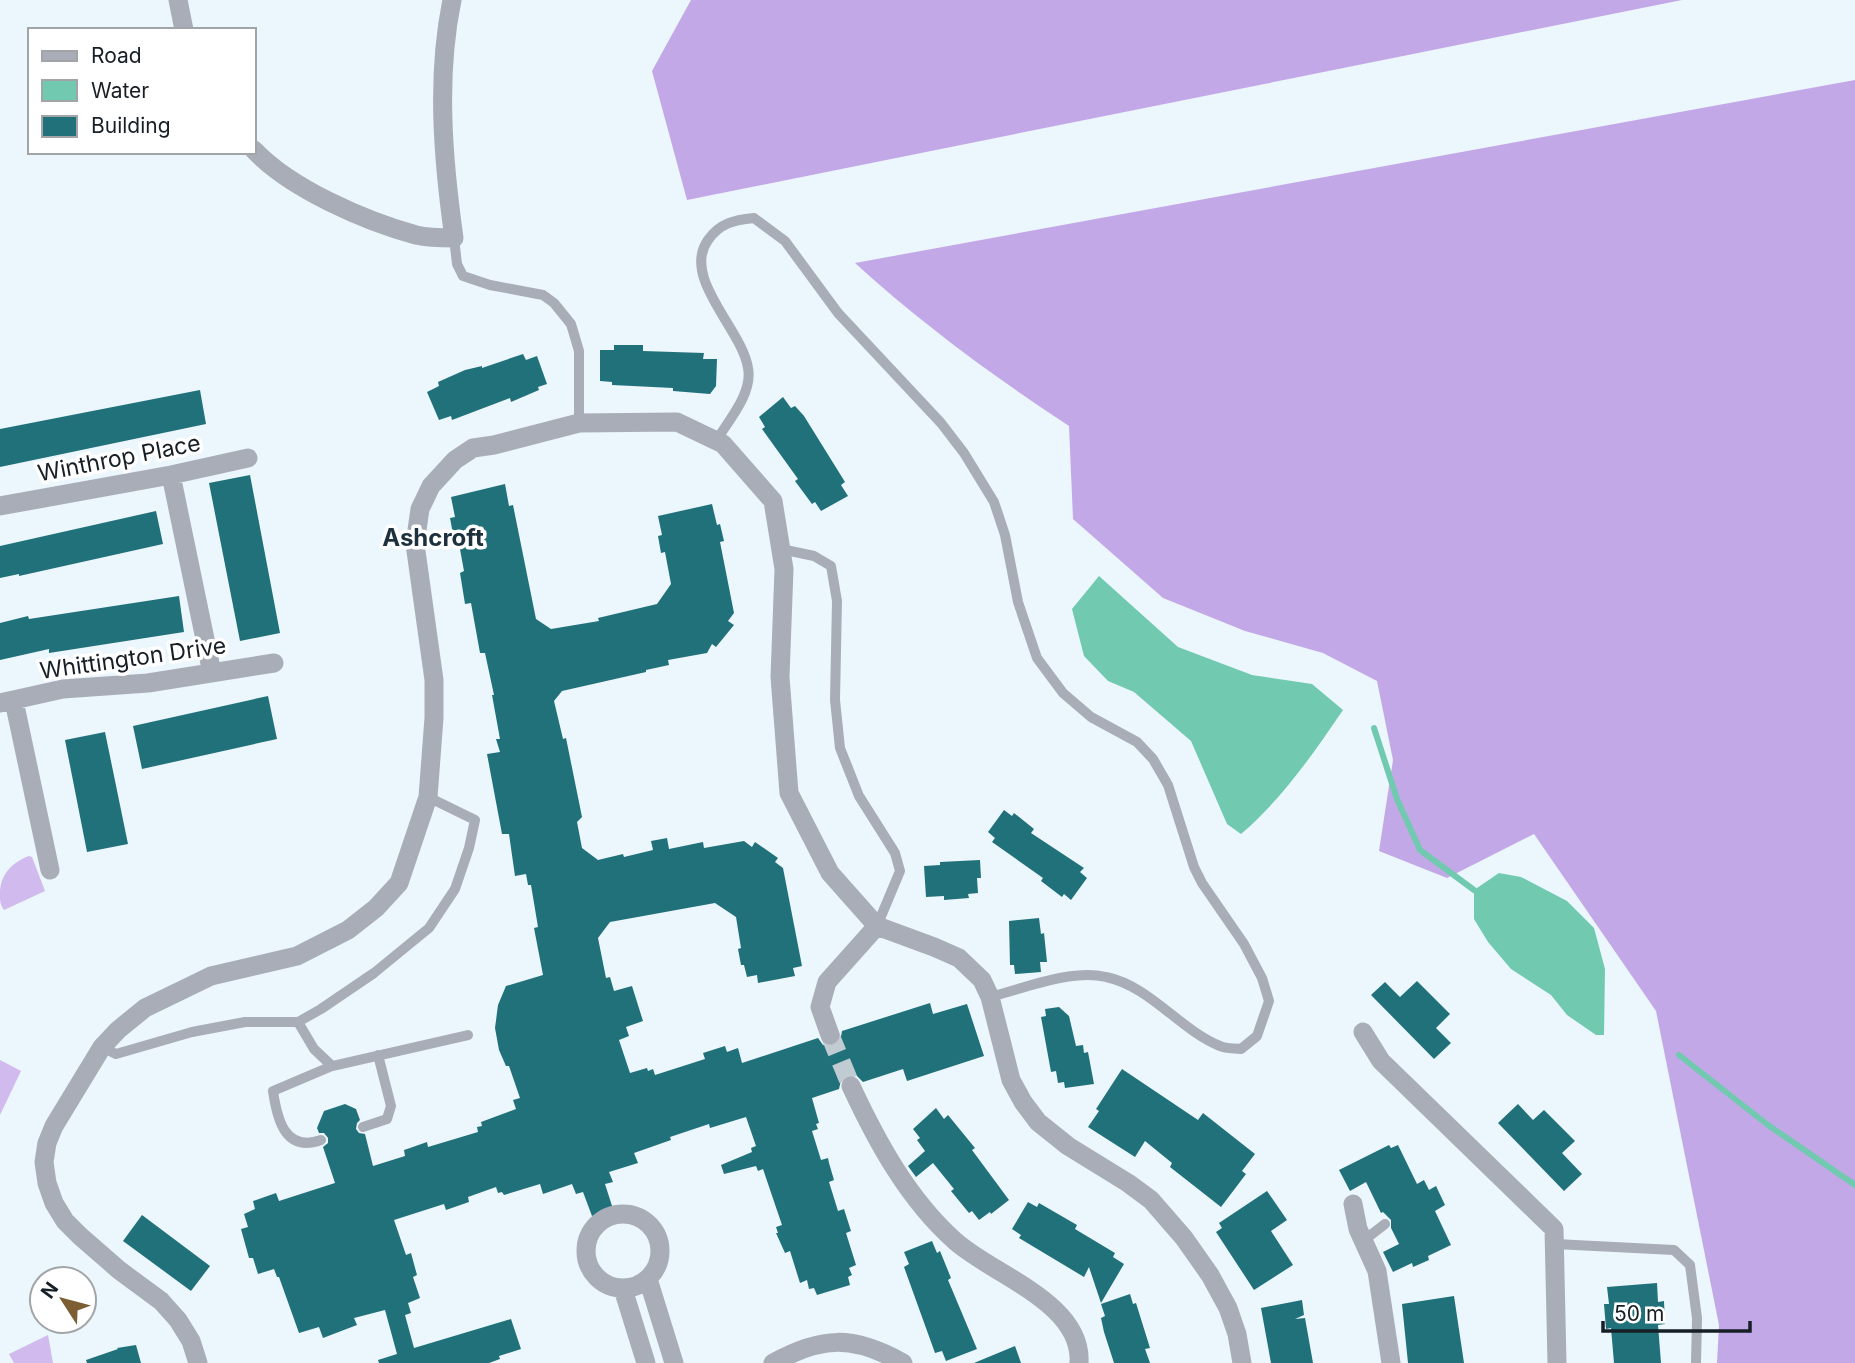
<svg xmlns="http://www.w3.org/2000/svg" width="1855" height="1363" font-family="Inter,sans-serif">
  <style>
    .green { fill: #d0baee }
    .forest { fill: #c3a8e8 }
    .water { fill: #71cab0 }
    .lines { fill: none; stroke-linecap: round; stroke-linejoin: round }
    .stream { stroke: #71cab0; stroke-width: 6 }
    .building { fill: #21717a }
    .minor-tunnel { stroke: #c1cbd2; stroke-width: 19; stroke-dasharray: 19 10; stroke-linecap: butt }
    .service { stroke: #a9adb8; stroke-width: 10 }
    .minor { stroke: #a9adb8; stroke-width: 19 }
    .labels { text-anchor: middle; stroke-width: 7; stroke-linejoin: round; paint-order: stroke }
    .street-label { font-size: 23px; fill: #171f26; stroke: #fff }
    .neighbourhood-label { font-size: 24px; font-weight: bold; fill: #1c303d; stroke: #fff }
  </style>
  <rect width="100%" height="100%" fill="#ecf6fd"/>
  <!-- green -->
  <path class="green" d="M29 856 32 857 45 891 4 910C0 904 0 901 0 894 0 875 11 863 29 856Z
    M0 1060 21 1071 0 1115Z
    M48 1335 53 1363H14L9 1354Z"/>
  <!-- forest -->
  <path class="forest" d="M691 0H1682L687 200 652 71Z
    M1855 80V1363H1717L1719 1325 1656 1011 1534 834 1447 878 1379 851 1393 760 1377 681 1323 653 1245 631 1163 598 1073 519 1069 426C993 376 922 324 855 263Z"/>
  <!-- water -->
  <path class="water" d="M1099 576 1178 647 1252 675 1312 684 1343 710C1313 754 1282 799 1241 834L1227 824 1191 741 1134 692 1108 681 1084 656 1072 609Z
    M1499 873 1521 877 1567 901 1594 928 1605 969 1604 1035H1596L1567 1015 1551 995 1511 969 1488 942 1474 919V890Z"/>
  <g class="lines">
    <!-- stream -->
    <path class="stream" d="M1374 728 1397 799 1420 850 1474 890
      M1679 1055 1768 1125 1855 1185"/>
  </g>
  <!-- building -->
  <path class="building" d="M614 345H643V351L704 353 703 359H717L716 386 710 394 673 391V388L612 385V382L600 381V350H614Z
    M523 354 526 360 537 356 547 384 538 387 539 390 511 402 510 398 452 420 451 416 439 420 427 392 439 386 438 382 465 370 482 366V368Z
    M200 390 206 424 0 467V429Z
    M783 397 791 408 795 406 804 416 845 482 841 485 848 496 821 511 815 502 812 504 795 481 798 479 762 429 765 427 759 417Z
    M250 475 280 633 240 641 209 483Z
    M505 484 509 506 513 505 536 619 551 629 599 621 598 618 657 604 671 584 665 552 661 553 658 536 662 535 658 516 712 504 717 525 720 524 724 541 720 542 734 613 728 621 734 625 716 647 712 644 707 653 668 660 669 665 646 670V672L562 691 554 701 563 739 566 738 582 817 577 822 582 848 598 860 623 854 624 857 653 850 651 841 667 838 669 849 703 842 704 848 744 841 752 847 755 842 778 858 775 862 783 868 802 966 793 968 795 976 758 983 757 975 747 977 744 965H741L738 949 741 948 736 917 715 903 610 922 598 938 606 978 610 977 614 991 632 986 643 1021 626 1027 629 1036 619 1040 630 1073 647 1068 648 1071 653 1069 655 1075 705 1059 703 1053 725 1046 727 1052 738 1048 742 1063 818 1038 823 1045 833 1047 840 1042 842 1031 930 1003 933 1014 967 1004 984 1056 907 1081 903 1069 863 1082 857 1076 846 1075 841 1080 839 1089 812 1098 819 1123 816 1124 818 1129 812 1131 821 1160 828 1158 829 1163 834 1180 829 1182 838 1211 844 1209 851 1231 846 1233 856 1265 849 1268 852 1275 848 1277 850 1285 817 1295 814 1288 809 1289 807 1280 800 1283 790 1251 785 1253 776 1233H778L776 1227 782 1225 763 1169 758 1171 756 1166 724 1174 721 1165 752 1152 751 1148 756 1146 746 1117 710 1128 709 1124 670 1137 671 1140 634 1153 638 1163 609 1172 613 1182 605 1184 613 1209 592 1216 583 1192 576 1194 572 1184 543 1194 540 1184 504 1195 502 1192 498 1193 496 1187 468 1197 469 1202 446 1210 444 1204 394 1220 406 1255 411 1253 417 1275 413 1277 420 1298 408 1303 411 1313 405 1315 414 1348 511 1319 521 1349 499 1356 500 1359 489 1363H379L378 1360 397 1354 385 1310 354 1318 357 1325 323 1338 319 1327 299 1333 279 1277H277L274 1269 258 1274 253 1258H249L241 1229 248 1227 244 1214 255 1209 253 1201 276 1193 279 1201 335 1183 323 1147 328 1143V1138L324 1133H319L317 1128 324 1111 345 1104 356 1109 360 1120 357 1123 356 1129 359 1133 365 1134 373 1166 405 1156 404 1150 410 1148 427 1142 428 1147 478 1132 477 1127 482 1126 481 1122 516 1109 513 1100 520 1098 509 1066H506L499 1050 495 1028 498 1005 506 986 543 975 534 928 538 927 531 885H528L526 874 515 876 509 834H502L487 754 500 752 496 739H500L492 695H494L485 653H480L471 603 465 604 460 573 464 571 457 533 453 534 450 518 455 517 451 497Z
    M156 511 163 544 19 576V574L0 578V546Z
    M179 596 184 632 49 653V649L0 660V623L28 616 29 619Z
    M268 696 277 739 142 769 133 726Z
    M105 732 128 844 87 852 65 740Z
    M1004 810 1012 816 1014 813 1034 829 1031 833 1084 868 1080 872 1087 878 1071 900 1064 894 1062 897 1041 881 1043 878 992 842 995 838 988 832Z
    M980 860 981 878H977L978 893 968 894 969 898 944 900V896L926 897 924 866 940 865V862Z
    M1039 918 1041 934 1044 933 1047 962H1040L1041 972 1015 974 1014 965H1010L1009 921Z
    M1417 981 1450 1014 1436 1028 1451 1043 1434 1059 1371 995 1385 982 1400 997Z
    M1059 1007 1069 1016 1076 1046 1083 1045 1084 1053 1088 1052 1094 1084 1065 1088 1064 1082 1058 1083 1056 1071 1051 1072 1041 1017 1046 1016 1045 1009Z
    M1122 1069 1198 1120 1203 1113 1255 1154 1242 1171 1246 1174 1221 1207 1170 1167 1172 1163 1145 1141 1135 1157 1088 1127 1099 1111 1096 1109Z
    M1518 1104 1533 1120 1544 1110 1575 1141 1562 1153 1582 1174 1564 1191 1498 1123Z
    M936 1108 944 1119 948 1115 975 1148 972 1150 1009 1200 991 1214 990 1212 979 1220 972 1211 969 1213 951 1191 954 1189 933 1163 916 1177 908 1166 925 1151 917 1140 920 1138 913 1129Z
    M1389 1145 1391 1148 1398 1145 1417 1184 1424 1180 1429 1190 1436 1186 1445 1205 1435 1211 1451 1245 1428 1256 1429 1260 1413 1267 1412 1263 1393 1272 1383 1252 1399 1244 1391 1228V1220L1383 1212 1381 1213 1366 1182 1350 1191 1339 1170Z
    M1267 1191 1287 1220 1271 1231 1293 1265 1254 1290 1216 1232 1222 1228 1219 1223Z
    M1028 1202 1037 1207 1039 1203 1077 1225 1075 1229 1115 1253 1113 1257 1124 1264 1101 1303 1089 1267 1084 1277 1019 1238 1021 1235 1012 1229Z
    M142 1215 210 1266 191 1291 123 1241Z
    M932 1241 937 1253 940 1251 951 1278 948 1280 977 1349 946 1361 942 1351 935 1353 904 1267 909 1264 904 1252Z
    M1657 1283 1658 1302 1664 1301 1665 1324 1658 1325 1661 1363H1614L1611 1328 1606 1329 1604 1304H1609L1607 1287Z
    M1130 1294 1133 1304 1136 1303 1150 1348 1145 1349 1150 1363H1114L1104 1332 1101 1318 1105 1316 1101 1304Z
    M1454 1296 1464 1363H1408L1402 1304Z
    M1302 1300 1304 1315 1295 1319 1305 1318 1313 1363H1271L1261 1308Z
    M136 1345 141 1363H87L86 1360 118 1349 117 1348Z
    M1015 1346 1021 1363H974Z"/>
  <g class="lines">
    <!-- minor-tunnel -->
    <path class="minor-tunnel" d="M830 1035 851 1086"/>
    <!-- service -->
    <path class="service" d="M454 238 457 264 463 276 490 285 543 295 554 303 571 324 579 351V423
      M716 441C729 420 753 393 748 368 742 329 681 278 708 240 720 223 734 220 754 218L785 241 838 313 941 423 964 453 994 502 1005 535 1018 602 1037 658 1063 693 1091 717 1137 742 1153 759 1168 785 1194 867 1202 883 1244 944 1262 978 1269 1001 1257 1036 1241 1049C1234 1048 1226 1049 1220 1046 1180 1030 1150 986 1106 977 1071 969 1025 988 990 997
      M781 549 814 556 831 566 837 601 835 700 840 748 859 796 895 853 900 871 877 926
      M298 1022 314 1049 332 1066 468 1035
      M102 1047 116 1054 192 1032 245 1022H298L321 1009 374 973 429 928 455 889 469 848 475 820 428 797
      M363 1127 387 1119 391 1106 378 1055
      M321 1140C285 1153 277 1119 273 1091L332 1066
      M1363 1241 1385 1224
      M1555 1244 1674 1250 1690 1265 1697 1318 1696 1363"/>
    <!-- minor -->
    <path class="minor" d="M178 0 184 30
      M254 150C291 189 365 221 416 235 429 238 442 238 454 238 443 160 436 77 452 0
      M171 475 212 673
      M0 506 171 475 248 458
      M14 701 50 870
      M0 703 63 689 148 683 274 663
      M1363 1032 1381 1061 1554 1229 1557 1363
      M830 1035 820 1007 827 982 877 926
      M851 1086C877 1142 908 1199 955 1241 993 1275 1083 1303 1079 1363
      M1353 1204 1358 1229 1377 1271 1391 1363
      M586 1251a37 37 0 1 1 74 0a37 37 0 1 1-74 0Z
      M648 1279 674 1363
      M623 1289 646 1363
      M198 1363 191 1341 178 1320 161 1301 119 1270 80 1236 65 1221 54 1203 47 1183 44 1162 47 1143 54 1126 102 1047 118 1030 145 1008 211 976 297 956 348 930 376 908 399 883 428 797 434 718V680L415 544 420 509 431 486 455 460 473 448 494 445 579 423 677 422 723 444 773 501 784 569 780 677 789 793 830 873 877 926 934 947 959 958 982 980 990 997 1011 1080 1023 1102 1038 1122 1068 1146 1128 1183 1151 1200 1184 1238 1210 1275 1228 1308 1237 1334 1242 1363
      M773 1363C822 1336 853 1335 903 1363"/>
  </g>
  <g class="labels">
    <!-- street labels -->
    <g class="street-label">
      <text transform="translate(119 458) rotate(-11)" y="8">Winthrop Place</text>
      <text transform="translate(133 658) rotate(-8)" y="8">Whittington Drive</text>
    </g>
    <!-- neighbourhood labels -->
    <g class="neighbourhood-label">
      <text x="433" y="546">Ashcroft</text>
    </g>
  </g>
  <!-- legend -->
  <rect x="28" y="28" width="228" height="126" fill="#ffffff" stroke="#a2a5a8" stroke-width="2"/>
  <rect x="42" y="51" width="35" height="10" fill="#a9adb8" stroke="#a2a5a8" stroke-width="2"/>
  <text x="91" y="63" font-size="21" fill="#171f26">Road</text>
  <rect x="42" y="80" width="35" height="21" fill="#71cab0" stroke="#a2a5a8" stroke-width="2"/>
  <text x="91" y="98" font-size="21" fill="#171f26">Water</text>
  <rect x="42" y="116" width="35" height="21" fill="#21717a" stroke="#a2a5a8" stroke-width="2"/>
  <text x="91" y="133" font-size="21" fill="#171f26">Building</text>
  <!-- north arrow -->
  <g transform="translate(63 1300) rotate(306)"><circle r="33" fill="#ffffff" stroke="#a2a5a8" stroke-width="2"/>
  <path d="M0-5L12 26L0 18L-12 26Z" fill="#7d5e33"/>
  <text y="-10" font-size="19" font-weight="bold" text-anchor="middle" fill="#171f26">N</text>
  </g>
  <!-- scale -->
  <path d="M1603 1321v10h147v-10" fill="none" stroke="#171f26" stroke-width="3.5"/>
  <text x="1614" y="1321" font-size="21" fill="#171f26" stroke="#ffffff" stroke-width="5" paint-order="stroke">50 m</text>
</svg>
